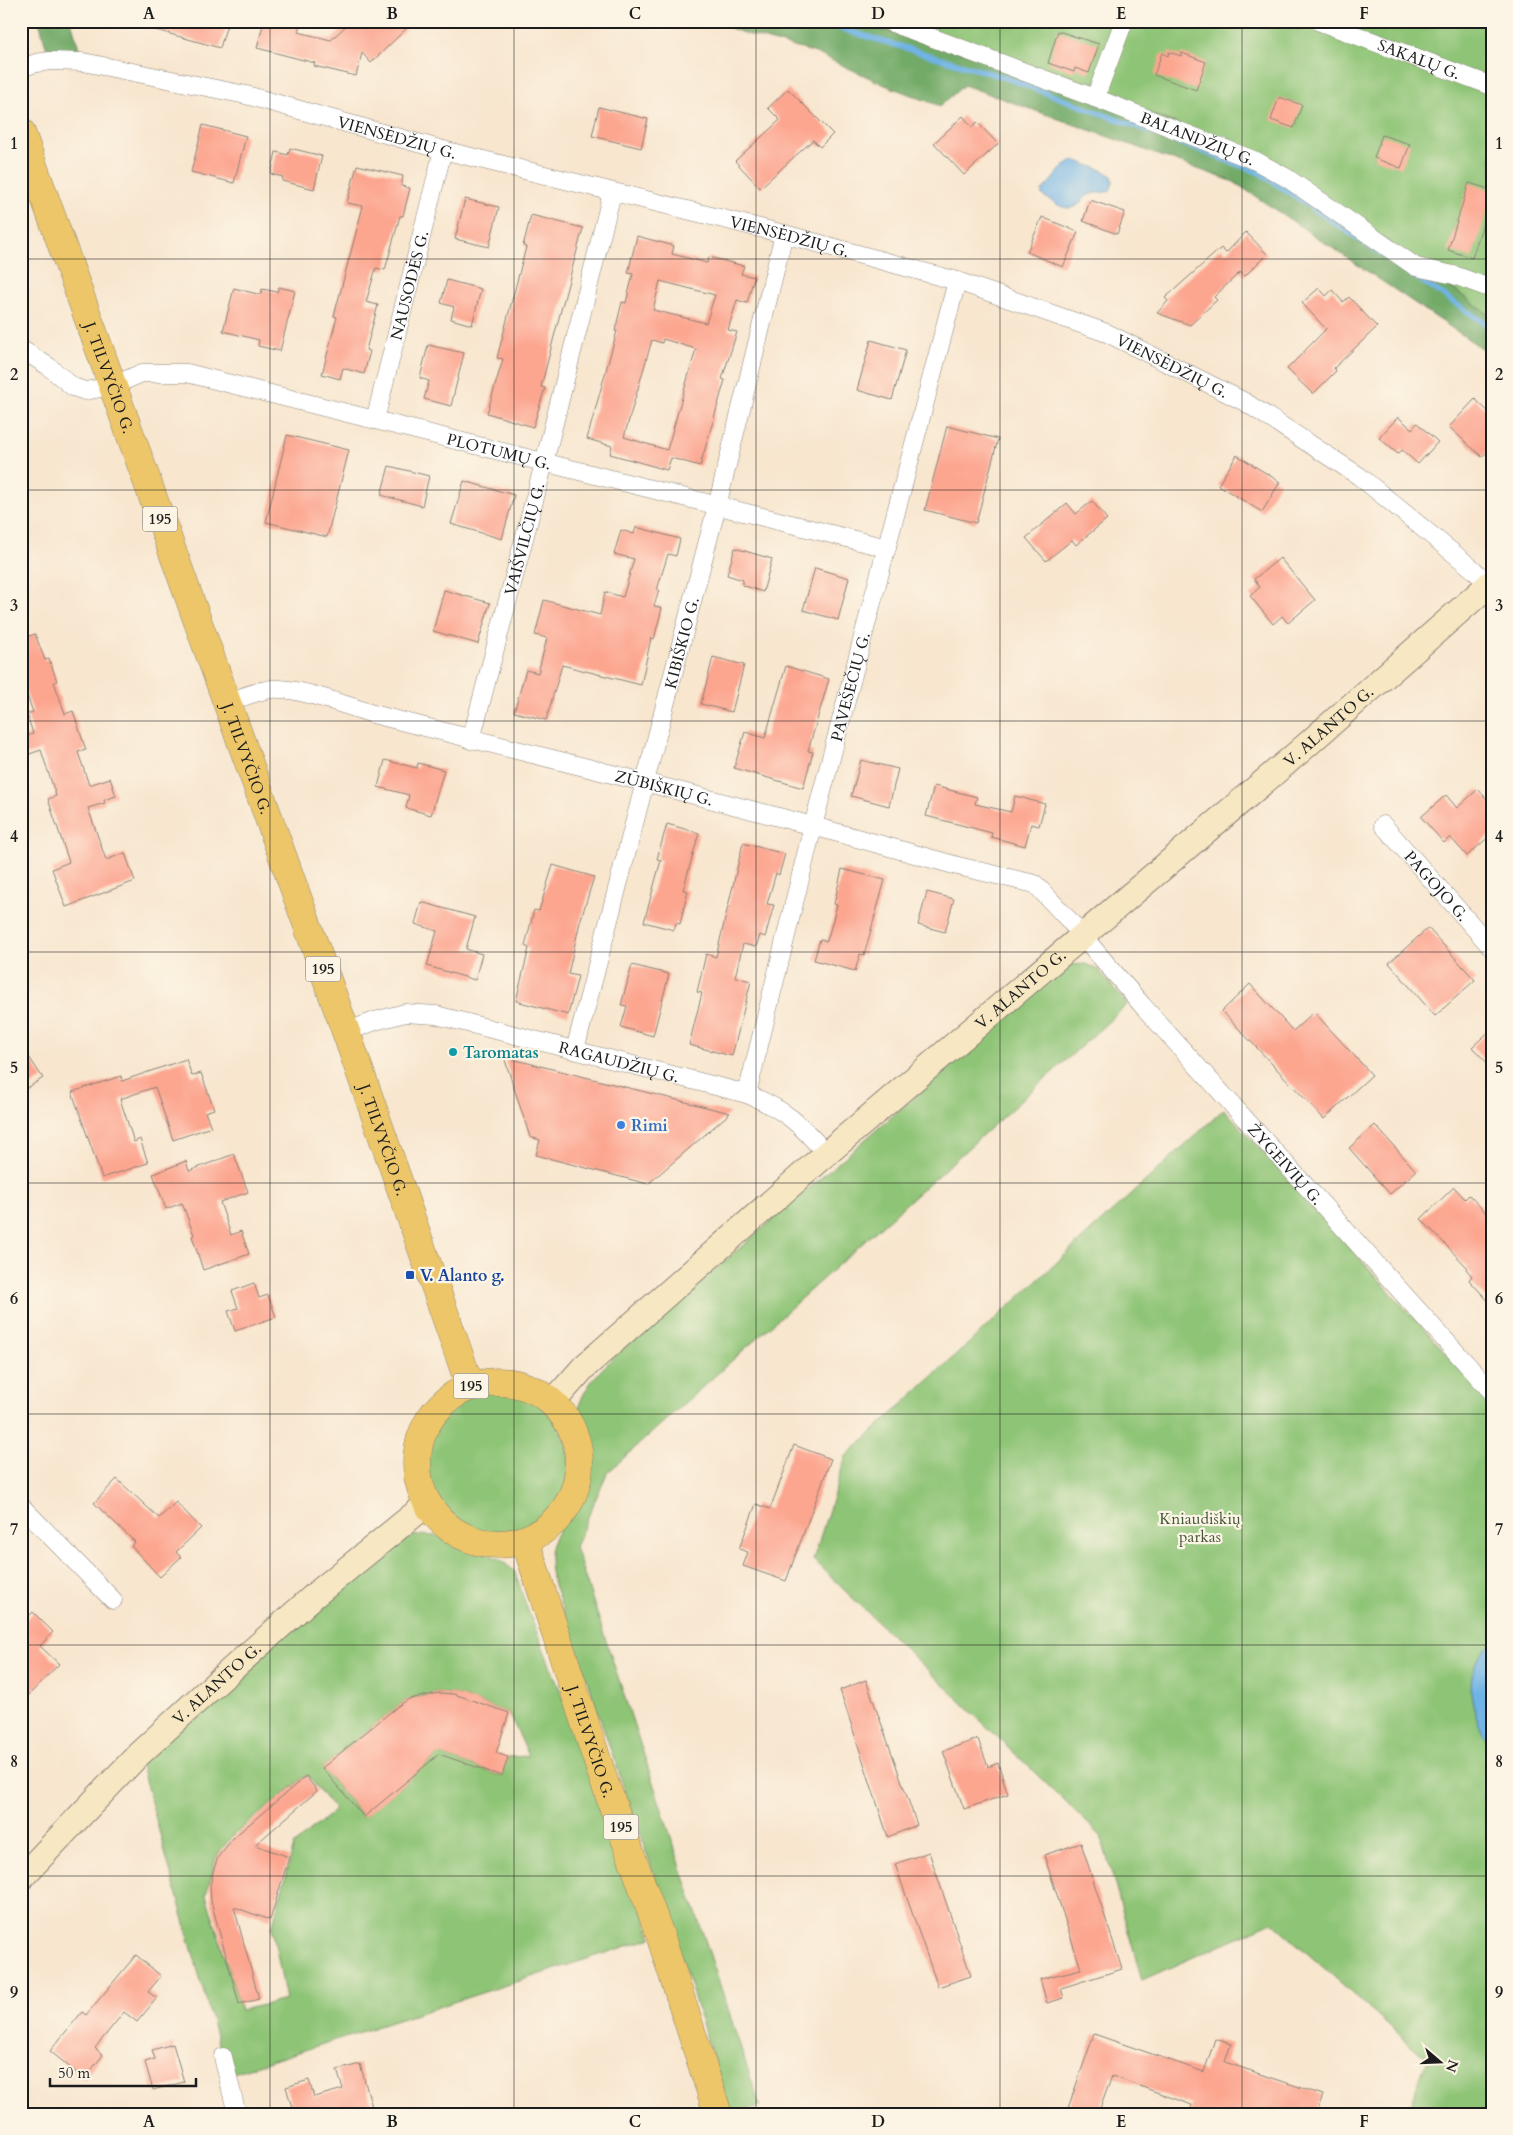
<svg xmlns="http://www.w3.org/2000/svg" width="1513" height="2135" font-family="Cardo,serif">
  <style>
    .green { fill: #8ec476; stroke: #557049; fill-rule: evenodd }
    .forest { fill: #72aa67; stroke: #476342 }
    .water { fill: #70b3e5; stroke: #466880 }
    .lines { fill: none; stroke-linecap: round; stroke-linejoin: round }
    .stream { stroke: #70b3e5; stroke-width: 5.5 }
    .building { fill: #fca690; fill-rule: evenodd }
    .street-casing { stroke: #8a8176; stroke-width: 19 }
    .secondary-casing { stroke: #8a8176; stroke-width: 27 }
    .primary-casing { stroke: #8a8176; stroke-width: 29 }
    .street { stroke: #fff; stroke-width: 18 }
    .secondary { stroke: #f7e8c3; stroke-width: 25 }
    .primary { stroke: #ecc669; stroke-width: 28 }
    .grid { fill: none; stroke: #1c1c1c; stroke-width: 1; stroke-opacity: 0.55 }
    .culture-dot { fill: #0f9aa8; stroke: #fcf5e5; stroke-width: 2 }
    .shop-dot { fill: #3f7fe0; stroke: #fcf5e5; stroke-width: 2 }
    .transit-dot { fill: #1a4fb4; stroke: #fcf5e5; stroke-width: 2 }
    .labels { text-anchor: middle; stroke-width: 4.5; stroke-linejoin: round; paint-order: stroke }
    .shield { fill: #fcf5e5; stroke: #5f5d58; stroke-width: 1 }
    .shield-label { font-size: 15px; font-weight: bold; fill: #1c1c1c }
    .street-label { font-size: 16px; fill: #1c1c1c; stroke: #fcf5e5 }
    .culture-label { font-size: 16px; font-weight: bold; fill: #0d838f; stroke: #fcf5e5; text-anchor: start }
    .shop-label { font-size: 16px; font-weight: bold; fill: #366cbe; stroke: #fcf5e5; text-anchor: start }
    .transit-label { font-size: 16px; font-weight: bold; fill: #164399; stroke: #fcf5e5; text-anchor: start }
    .park-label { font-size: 16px; fill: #44573c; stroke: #fcf5e5 }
    .neatline { fill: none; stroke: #1c1c1c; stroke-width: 2 }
    .grid-label { font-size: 16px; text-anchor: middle; font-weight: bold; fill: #1c1c1c }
  </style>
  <rect width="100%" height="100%" fill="#fcf5e5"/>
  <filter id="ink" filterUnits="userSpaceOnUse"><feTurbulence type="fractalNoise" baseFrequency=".02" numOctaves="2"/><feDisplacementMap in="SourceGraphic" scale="10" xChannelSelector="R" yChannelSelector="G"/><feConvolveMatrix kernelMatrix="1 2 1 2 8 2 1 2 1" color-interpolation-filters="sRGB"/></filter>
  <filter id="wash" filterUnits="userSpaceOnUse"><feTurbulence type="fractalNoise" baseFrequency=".0096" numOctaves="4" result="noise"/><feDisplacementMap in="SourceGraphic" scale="20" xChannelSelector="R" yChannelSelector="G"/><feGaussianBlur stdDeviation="1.12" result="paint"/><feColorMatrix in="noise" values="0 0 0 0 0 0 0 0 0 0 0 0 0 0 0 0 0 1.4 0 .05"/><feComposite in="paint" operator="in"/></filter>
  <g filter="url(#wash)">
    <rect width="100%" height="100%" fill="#f8e6cf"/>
    <!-- green -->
    <path class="green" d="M849 21H1492V317L1276 161 1044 74Z
      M1085 964 1099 970 1127 1005 607 1473 575 1547 760 2106 731 2114 666 1910 552 1579C551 1568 548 1555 552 1544 560 1521 582 1510 586 1482 588 1468 588 1454 585 1440 581 1427 576 1417 580 1403 587 1383 601 1370 616 1355L1067 965Z
      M1224 1109 1492 1404V2114H1407L1427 2059 1272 1922 1142 1980 1101 1836 813 1560 846 1456Z
      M425 1464a72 72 0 1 1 144 0a72 72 0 1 1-144 0Z
      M415 1535 438 1536 466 1549 486 1553 500 1559 515 1572 527 1608 601 1792 652 1938 227 2075 138 1755 315 1595ZM439 1693 454 1694 509 1713 529 1756 508 1757 501 1776 439 1754 363 1817 322 1768 398 1706 409 1699ZM307 1775 335 1810 294 1845 272 1928 286 2000 241 2010 206 1895 216 1858 231 1837Z"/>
    <!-- forest -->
    <path class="forest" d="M39 21H71L83 62 50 61Z
      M714 21H849L1044 74 1276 161 1492 317V355L1234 182 964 85 940 106 885 85 816 53 743 33Z"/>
    <!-- water -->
    <path class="water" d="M1074 160 1102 170 1112 176 1113 182 1110 191C1103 193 1094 192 1087 196 1083 198 1082 202 1078 205 1067 214 1052 201 1042 195V191L1063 167Z
      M1492 1641V1747C1476 1726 1464 1689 1476 1663 1480 1655 1486 1648 1492 1641Z"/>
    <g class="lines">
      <!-- stream -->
      <path class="stream" d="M815 21 1006 78 1260 173 1492 328"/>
    </g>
    <g id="blocks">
      <!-- building -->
      <path class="building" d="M143 21H228L220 48 142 26Z
        M264 21H301L298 32 331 40 351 21H414L371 63 362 53 356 76 314 66 315 63 257 48Z
        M1058 31 1099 44 1089 73 1075 68 1074 72 1048 63Z
        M1169 52 1181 56 1182 53 1206 62 1196 90 1154 75 1162 53 1168 56Z
        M788 89 833 134 820 147 813 140 760 188 735 161 780 120 768 108Z
        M1279 97 1302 105 1294 128 1271 120Z
        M599 107 648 119 641 148 592 136Z
        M963 116 972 127 977 122 998 144 964 175 934 143Z
        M203 125 246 136 234 183 191 172Z
        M1382 135 1410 144 1401 168 1374 158Z
        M290 148 322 156 314 189 282 181 283 177 271 174 276 152 288 155Z
        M357 165 403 176 401 186 410 188 403 216H400L385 270 376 268 366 302 378 305 366 350 370 351 364 374 343 368 340 379 322 374 337 317 334 316 363 206 347 203Z
        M1469 183 1492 190V196L1472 258 1448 250Z
        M465 199 499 207 489 247 455 239Z
        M1090 200 1125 212 1117 234 1083 221Z
        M531 215 583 228 556 329 541 387 545 388 533 427 487 413 503 359 497 358 526 247 523 246Z
        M1042 217 1078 232 1063 267 1027 252Z
        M1246 232 1267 254 1245 276 1240 272 1214 297 1217 300 1190 325 1157 313 1168 301 1165 298 1221 248 1226 253Z
        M637 236 674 246 672 254 707 263 709 257 744 266 741 274 754 277 747 303 737 300 728 330 737 332 722 379 725 380 700 466 671 458 667 470 610 454 612 446 587 439 617 331H615L622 302 626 303 633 274 628 273ZM660 281 715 295 706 323 653 310ZM663 339 696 349 667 450 624 437 652 340 662 343Z
        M447 280 481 289 472 325 451 319 454 307 441 303Z
        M279 287 295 291 280 351 258 346 259 340 223 331 234 288 261 295 262 289 277 292Z
        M1319 288 1326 296 1332 290 1343 302 1349 297 1377 327 1334 368 1336 371 1313 394 1287 369 1326 329 1302 303Z
        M871 340 906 350 892 400 857 390Z
        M428 345 464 353 451 406 424 399 429 381 420 378Z
        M1475 399 1492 415V446L1482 457 1449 427Z
        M1398 417 1412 429 1417 423 1438 442 1418 464 1402 450 1398 454 1379 438Z
        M947 426 998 439 976 523 925 510Z
        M287 435 349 450 327 537 266 522Z
        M1237 455 1280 482 1262 512 1218 485Z
        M389 466 429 476 422 506 381 495Z
        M464 481 514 495 502 539 451 524Z
        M1092 501 1107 519 1076 545 1072 540 1046 561 1026 538 1067 503 1076 514Z
        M636 527 680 539 676 556 668 554 657 590H659L654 606 662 608 654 639 651 638 641 685 562 665 546 720 514 712 526 670 538 673 547 638 535 635 544 600 600 615 605 592 623 597 634 559 614 554 621 530 634 534Z
        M735 548 772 559 763 592 742 585 743 580 727 575Z
        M1280 558 1315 600 1288 623 1282 616 1273 624 1250 596 1260 587 1254 579Z
        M815 568 849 578 838 620 803 610Z
        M444 590 490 603 478 644 433 631Z
        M35 634 45 660 49 659 57 681 54 682 65 714 73 711 86 750 78 752 89 785 110 778 116 796 104 800 105 803 88 808 106 860 125 853 135 881 66 907 52 869 69 862 48 799 56 796 41 750 21 757V738L33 734 27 714 33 712 21 679V639Z
        M713 657 744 665 732 712 701 704Z
        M786 666 829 679 808 751 813 752 803 788 734 768 745 732 765 738Z
        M385 760 417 768 418 763 444 770 431 815 406 808 409 795 378 787Z
        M861 760 898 769 889 806 851 796Z
        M934 786 977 797 975 804 1011 812 1015 796 1045 804 1039 826 1031 824 1025 846 991 837 992 833 926 816Z
        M1478 789 1492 805V834L1467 856 1450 837 1444 843 1421 817 1446 795 1457 808Z
        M667 824 699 833 683 890 688 891 680 924 676 923 674 930 644 922 661 860 657 859Z
        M743 843 785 854 779 875 776 873 767 904 774 905 765 937 760 935 756 947 743 944 735 977 751 981 732 1056 689 1045 702 993 697 992 706 954 716 957Z
        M553 865 594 877 580 922 568 974 578 976 568 1015 516 1001 529 948 525 946 534 910 539 911Z
        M842 869 885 880 864 955 860 954 855 971 814 960 820 939 827 941 837 905 834 904Z
        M927 892 954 899 945 932 918 925Z
        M421 902 475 917 466 949 482 954 475 980 427 966 437 931 415 924Z
        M1428 928 1475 980 1435 1016 1389 963Z
        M632 965 669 974 653 1036 621 1027 627 1006 621 1005Z
        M1250 984 1293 1031 1314 1012 1372 1075 1324 1119 1222 1011Z
        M1492 1029V1068L1472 1047Z
        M21 1045 43 1078 21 1092Z
        M504 1057 730 1113 648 1184 536 1155 540 1140 530 1137Z
        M186 1059 192 1076 201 1073 214 1109 205 1112 211 1127 173 1140 155 1087 120 1099 134 1142 140 1139 148 1163 102 1178 72 1092 121 1076 122 1081Z
        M1375 1125 1416 1171 1390 1194 1349 1148Z
        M234 1154 248 1192 220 1202 231 1235 241 1231 249 1254 203 1270 192 1236 194 1235 182 1203 166 1209 153 1174 186 1161 189 1171Z
        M1454 1187 1465 1199 1469 1195 1492 1219V1305L1469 1280 1472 1276 1466 1269 1467 1267 1421 1219Z
        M254 1283 259 1298 268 1295 276 1317 235 1331 228 1311 238 1308 232 1291Z
        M794 1445 831 1459 786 1581 743 1566 748 1552 739 1549 756 1504 770 1509Z
        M117 1479 159 1518 176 1502 201 1528 176 1552 181 1557 160 1577 131 1546 135 1542 94 1503Z
        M33 1612 53 1632 40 1646 59 1664 21 1703V1624Z
        M866 1680 917 1825 888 1837 840 1690Z
        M439 1693 454 1694 509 1713 496 1753 508 1757 502 1776 439 1754 364 1817 322 1768 398 1706 409 1699Z
        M978 1739 988 1767 998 1763 1008 1794 964 1809 943 1751Z
        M306 1776 317 1791 255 1845 289 1857 270 1920 234 1907 259 1999 239 2004 211 1901 210 1886 213 1872 218 1857 234 1837Z
        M1081 1843 1122 1969 1061 1988 1064 1998 1047 2003 1040 1979 1081 1969 1044 1855Z
        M929 1852 971 1976 938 1987 895 1864Z
        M136 1955 161 1976 148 1992 157 1998 137 2022 124 2012 95 2048 103 2055 84 2079 50 2051 82 2012 86 2015Z
        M1094 2034 1204 2072 1215 2039 1231 2044 1225 2062 1323 2095 1316 2114H1189L1192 2105 1112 2076 1098 2114H1066Z
        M173 2044 184 2082 153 2090 145 2062 155 2059 152 2050Z
        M360 2064 374 2114H294L286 2087 309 2080 314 2097 343 2089 337 2070Z"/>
    </g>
  </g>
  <g filter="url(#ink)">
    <use href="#blocks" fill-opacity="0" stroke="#8a8176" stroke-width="1"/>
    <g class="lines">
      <!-- street casing -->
      <g class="street-casing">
        <g id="street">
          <path id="s1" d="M887 21 1095 98 1256 161 1287 178 1416 267 1454 275 1492 289"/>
          <path id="s2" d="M1318 21 1492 86"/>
          <path id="s3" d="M21 68 36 63 50 61 83 62 246 95 443 150 784 234 957 281 1107 333 1245 402 1359 476 1474 570 1489 585"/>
          <path d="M1095 98 1124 21"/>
          <path id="s4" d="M21 349 48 366 73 387 85 391 112 386 142 373H187L887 548"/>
          <path id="s5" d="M375 420 443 150"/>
          <path id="s6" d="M227 703C242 697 256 691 272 689 297 687 348 706 373 714L644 782 813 826 958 866 1035 884 1068 919 1142 1005 1492 1392"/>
          <path id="s7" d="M471 740 544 463 612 193"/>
          <path id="s8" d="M1383 825 1492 948"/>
          <path id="s9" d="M346 1032 375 1021 405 1013 436 1015 747 1094C785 1110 800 1123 826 1154"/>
          <path id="s10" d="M575 1050 717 506 784 234"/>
          <path id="s11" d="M747 1094 813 826 957 281"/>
          <path d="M21 1506 113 1600"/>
          <path d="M223 2057 237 2114"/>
        </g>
      </g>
      <!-- secondary casing -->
      <g class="secondary-casing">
        <g id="secondary">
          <path id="s12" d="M553 1402 584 1367 826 1154 1300 751 1492 582"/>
          <path id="s13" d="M21 1878 138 1755 203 1695 315 1595 427 1504"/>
        </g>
      </g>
      <!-- primary casing -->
      <g class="primary-casing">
        <g id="primary">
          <path id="s14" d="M21 132 346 1032 470 1386"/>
          <circle cx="498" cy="1463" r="81"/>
          <path id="s15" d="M525 1540 604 1781 660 1935 718 2114"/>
        </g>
      </g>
      <!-- street -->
      <use href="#street" class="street"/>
      <!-- secondary -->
      <use href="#secondary" class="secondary"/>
      <!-- primary -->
      <use href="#primary" class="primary"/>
    </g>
  </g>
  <!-- grid -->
  <path class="grid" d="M270 21V2114M514 21V2114M756 21V2114M1000 21V2114M1242 21V2114M21 259H1492M21 490H1492M21 721H1492M21 952H1492M21 1183H1492M21 1414H1492M21 1645H1492M21 1876H1492"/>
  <!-- markers -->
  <circle class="culture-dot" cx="453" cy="1052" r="5"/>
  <circle class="shop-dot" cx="621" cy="1125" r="5"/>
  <rect class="transit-dot" x="405" y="1270" width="10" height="10" rx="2.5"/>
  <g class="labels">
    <!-- shield labels -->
    <g class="shield">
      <rect x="142.5" y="506.5" width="35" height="25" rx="4"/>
      <rect x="305.5" y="956.5" width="35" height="25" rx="4"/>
      <rect x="453.5" y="1373.5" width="35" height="25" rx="4"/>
      <rect x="603.5" y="1814.5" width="35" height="25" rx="4"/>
    </g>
    <g class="shield-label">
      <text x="160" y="524">195</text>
      <text x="323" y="974">195</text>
      <text x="471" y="1391">195</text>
      <text x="621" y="1832">195</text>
    </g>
    <!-- street labels -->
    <g class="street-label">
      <text dy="6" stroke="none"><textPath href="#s2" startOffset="108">SAKALŲ G.</textPath></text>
      <text dy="6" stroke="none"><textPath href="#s3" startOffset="386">VIENSĖDŽIŲ G.</textPath></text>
      <text dy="6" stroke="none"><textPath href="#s1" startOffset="332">BALANDŽIŲ G.</textPath></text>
      <text dy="6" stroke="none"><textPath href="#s3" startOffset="791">VIENSĖDŽIŲ G.</textPath></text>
      <text dy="6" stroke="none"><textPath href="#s5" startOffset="139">NAUSODĖS G.</textPath></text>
      <text dy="6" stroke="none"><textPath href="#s3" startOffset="1196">VIENSĖDŽIŲ G.</textPath></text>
      <text dy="6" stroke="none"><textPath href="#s14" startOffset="261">J. TILVYČIO G.</textPath></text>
      <text dy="6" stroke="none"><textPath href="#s4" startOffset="504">PLOTUMŲ G.</textPath></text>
      <text dy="6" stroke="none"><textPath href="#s7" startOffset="208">VAIŠVILČIŲ G.</textPath></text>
      <text dy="6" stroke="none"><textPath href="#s10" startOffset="421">KIBIŠKIO G.</textPath></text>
      <text dy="6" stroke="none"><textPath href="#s11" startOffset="420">PAVEŠEČIŲ G.</textPath></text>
      <text dy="6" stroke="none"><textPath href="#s12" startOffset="1029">V. ALANTO G.</textPath></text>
      <text dy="6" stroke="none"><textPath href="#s14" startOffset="666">J. TILVYČIO G.</textPath></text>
      <text dy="6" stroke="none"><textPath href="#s6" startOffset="452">ZŪBIŠKIŲ G.</textPath></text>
      <text dy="6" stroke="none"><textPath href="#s8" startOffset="81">PAGOJO G.</textPath></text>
      <text dy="6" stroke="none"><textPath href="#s12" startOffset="624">V. ALANTO G.</textPath></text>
      <text dy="6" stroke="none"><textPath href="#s9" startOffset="282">RAGAUDŽIŲ G.</textPath></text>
      <text dy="6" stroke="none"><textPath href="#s14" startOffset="1071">J. TILVYČIO G.</textPath></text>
      <text dy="6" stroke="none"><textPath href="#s6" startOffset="1211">ŽYGEIVIŲ G.</textPath></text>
      <text dy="6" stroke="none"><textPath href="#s13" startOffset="276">V. ALANTO G.</textPath></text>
      <text dy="6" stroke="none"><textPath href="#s15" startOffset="212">J. TILVYČIO G.</textPath></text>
    </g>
    <!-- culture labels -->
    <g class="culture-label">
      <text x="463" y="1058">Taromatas</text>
    </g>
    <!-- shop labels -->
    <g class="shop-label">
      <text x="631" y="1131">Rimi</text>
    </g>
    <!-- transit labels -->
    <g class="transit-label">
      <text x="420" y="1281">V. Alanto g.</text>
    </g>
    <!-- park labels -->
    <g class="park-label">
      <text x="1200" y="1524">Kniaudiškių<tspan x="1200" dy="18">parkas</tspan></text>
    </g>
  </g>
  <!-- margin -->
  <rect width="1513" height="2135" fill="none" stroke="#fcf5e5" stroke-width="55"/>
  <!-- north arrow -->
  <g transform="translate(1440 2062) rotate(109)" stroke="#fcf5e5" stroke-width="4" paint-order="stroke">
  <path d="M0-4L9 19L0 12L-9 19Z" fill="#1c1c1c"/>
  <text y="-8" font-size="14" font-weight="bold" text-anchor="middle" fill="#1c1c1c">N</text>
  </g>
  <!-- scale -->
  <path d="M50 2078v8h146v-8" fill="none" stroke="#1c1c1c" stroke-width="2.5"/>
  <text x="58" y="2078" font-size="15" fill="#1c1c1c" stroke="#fcf5e5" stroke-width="4" paint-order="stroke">50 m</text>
  <rect x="28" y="28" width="1458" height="2080" class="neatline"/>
  <g class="grid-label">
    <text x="149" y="19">A</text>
    <text x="392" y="19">B</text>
    <text x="635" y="19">C</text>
    <text x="878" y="19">D</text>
    <text x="1121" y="19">E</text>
    <text x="1364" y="19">F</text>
    <text x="14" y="149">1</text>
    <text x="1499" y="149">1</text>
    <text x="14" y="380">2</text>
    <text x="1499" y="380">2</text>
    <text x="14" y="611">3</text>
    <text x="1499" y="611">3</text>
    <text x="14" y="842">4</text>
    <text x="1499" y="842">4</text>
    <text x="14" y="1073">5</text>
    <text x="1499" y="1073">5</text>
    <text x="14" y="1304">6</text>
    <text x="1499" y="1304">6</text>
    <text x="14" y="1535">7</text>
    <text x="1499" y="1535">7</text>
    <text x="14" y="1767">8</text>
    <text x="1499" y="1767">8</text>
    <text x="14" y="1998">9</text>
    <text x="1499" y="1998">9</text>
    <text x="149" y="2127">A</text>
    <text x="392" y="2127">B</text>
    <text x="635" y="2127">C</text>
    <text x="878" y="2127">D</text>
    <text x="1121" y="2127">E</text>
    <text x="1364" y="2127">F</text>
  </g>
</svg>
